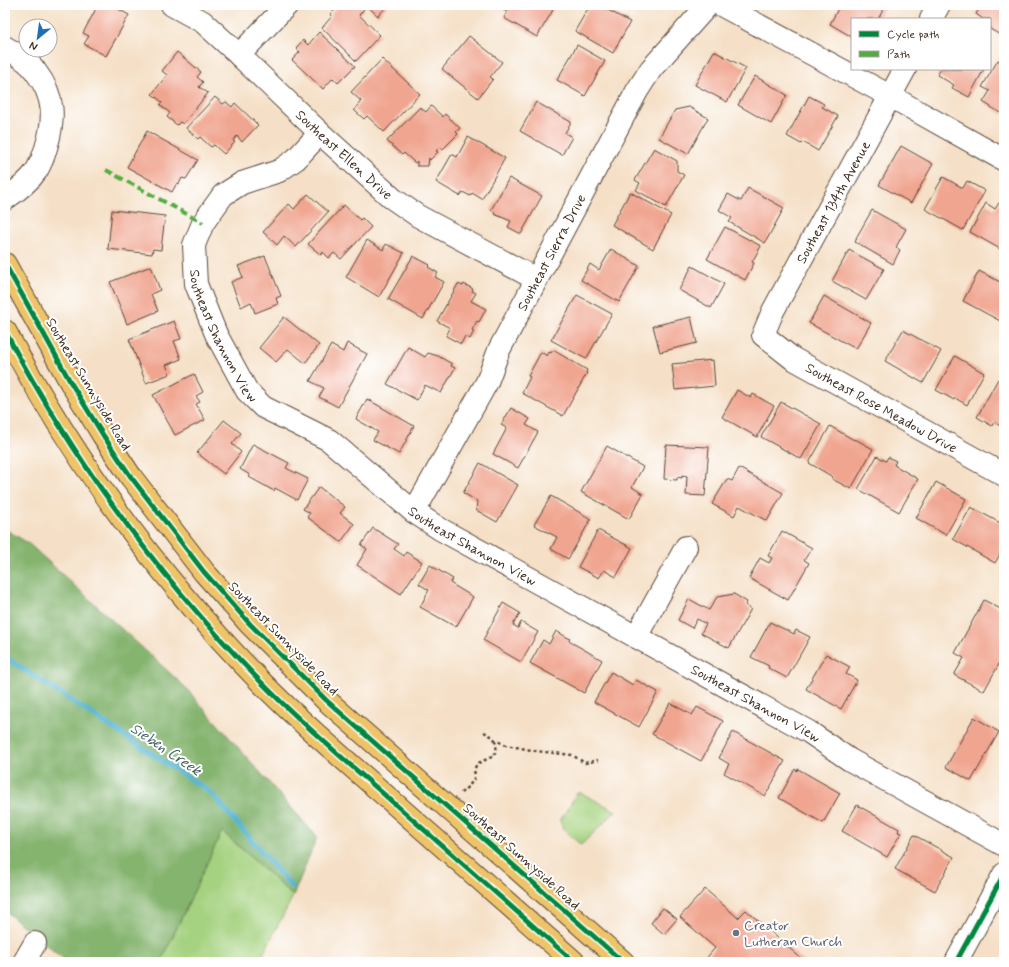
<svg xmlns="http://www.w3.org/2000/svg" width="1009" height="967" font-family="Mynerve,sans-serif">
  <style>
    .green { fill: #a5d280; stroke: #707e4f }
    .forest { fill: #84b46e; stroke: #606f46 }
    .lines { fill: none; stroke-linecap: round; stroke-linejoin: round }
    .stream { stroke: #50b2cf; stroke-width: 5.5 }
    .building { fill: #f0a590 }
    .minor-casing { stroke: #574537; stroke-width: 24 }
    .major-casing { stroke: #574537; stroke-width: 24 }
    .path { stroke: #574537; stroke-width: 2.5; stroke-dasharray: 3 3; stroke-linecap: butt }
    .minor { stroke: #fff; stroke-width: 22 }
    .major { stroke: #efc469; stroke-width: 22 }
    .quiet { stroke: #55ab43; stroke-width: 4; stroke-dasharray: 8 4; stroke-linecap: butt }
    .cycleway-casing { stroke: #fff; stroke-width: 8 }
    .cycleway { stroke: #00873e; stroke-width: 5 }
    .worship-dot { fill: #6b7280; stroke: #fff; stroke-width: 1.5 }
    .labels { text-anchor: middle; stroke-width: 4; stroke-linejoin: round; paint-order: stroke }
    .street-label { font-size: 14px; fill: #3b2a1e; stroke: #fff }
    .worship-label { font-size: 14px; fill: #5b616d; stroke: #fff; text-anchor: start }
    .water-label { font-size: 15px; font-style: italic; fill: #436065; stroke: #fff }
  </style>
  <rect width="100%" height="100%" fill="#fff"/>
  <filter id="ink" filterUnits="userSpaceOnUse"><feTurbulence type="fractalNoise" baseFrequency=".025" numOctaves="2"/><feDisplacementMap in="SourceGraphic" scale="8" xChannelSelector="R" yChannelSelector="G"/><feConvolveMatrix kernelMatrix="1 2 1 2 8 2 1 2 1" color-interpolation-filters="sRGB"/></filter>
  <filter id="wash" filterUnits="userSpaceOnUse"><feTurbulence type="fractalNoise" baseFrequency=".012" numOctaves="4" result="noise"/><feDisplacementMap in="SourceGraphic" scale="16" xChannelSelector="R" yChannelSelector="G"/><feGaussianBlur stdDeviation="0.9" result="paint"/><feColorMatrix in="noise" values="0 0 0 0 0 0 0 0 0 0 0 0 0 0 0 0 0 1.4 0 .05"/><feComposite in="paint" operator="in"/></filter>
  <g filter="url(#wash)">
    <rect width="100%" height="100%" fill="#f5e0c7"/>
    <!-- green -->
    <path class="green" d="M577 793H581L616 811 581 845C574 838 563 831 560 821Z
      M222 831 293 896 259 962H161Z"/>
    <!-- forest -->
    <path class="forest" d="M5 529 28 543 184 686 317 837 293 896 222 831 161 962H67L5 911Z"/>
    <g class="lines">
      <!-- stream -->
      <path class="stream" d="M5 657 210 792 292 887"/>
    </g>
    <g id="blocks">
      <!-- building -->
      <path class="building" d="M5 5H12L5 18Z
        M98 5H111L129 15 106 56 84 44 89 36 83 33Z
        M339 5H360L364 9 359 15 380 35 356 61 322 28 332 16 331 14Z
        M366 5H388L378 16Z
        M499 5H547V6L553 10 537 37 504 18 507 12 498 6Z
        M590 5H599L630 22 613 53 575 31Z
        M840 5H886L878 19H852V37L830 24Z
        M981 5H1004V37L990 29V19H983L976 14Z
        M319 32 355 66 338 83 333 78 323 89 292 60 300 52 296 48 303 40 308 45Z
        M469 36 502 62 490 77 493 79 478 98 442 69Z
        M577 45 605 61 585 96 557 80Z
        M714 51 746 68 727 102 695 85Z
        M177 52 201 72 197 77 203 82 199 87 208 93 183 124 180 122 177 125 167 117 170 113 160 105 162 102 152 94 167 75 162 71Z
        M382 59 420 94 384 132 367 116 364 119 354 110 361 101 351 92Z
        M998 60 1004 63V111L1002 114 983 102 990 91 982 87Z
        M941 69H984L969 97 952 88 954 85 937 75Z
        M755 76 787 95 771 124 738 105Z
        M809 96 824 104 822 107 838 116 818 151 803 142 801 144 787 136Z
        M215 97 223 104 226 102 232 107 235 103 258 125 242 142 237 136 233 141 235 142 224 154 214 145 211 147 200 137 198 139 186 128Z
        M536 102 571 122 565 133 572 137 562 155 520 131Z
        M431 106 443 117 445 114 460 128 456 132 458 134 443 149 440 147 436 151 438 152 430 160 429 158 428 166H417V161L415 163 404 153 402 155 387 141 420 107 426 112Z
        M689 107 708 118 688 154 659 138 675 110Z
        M147 131 198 160 186 179 182 178 179 184 177 183 172 192 127 167Z
        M468 137 505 158 482 199 472 193 470 196 463 192 460 196 436 182 452 154 457 157Z
        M901 146 933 164 911 203 879 185Z
        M654 148 677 161V171L684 175 666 207 636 190 640 183 635 180Z
        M943 177 963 188 967 181 985 191 963 230 925 209Z
        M509 178 542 196 521 234 508 227 511 221 494 214 495 212 491 210Z
        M748 188 784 208 765 243 729 222 732 218 719 210 728 194 741 201Z
        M630 192 671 215 653 249 612 225Z
        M308 194 328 212 296 247 284 236 277 245 263 232 289 204 294 209Z
        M986 203 995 209 999 203 1004 205V247L1002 250 970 232Z
        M344 205 360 220 362 218 371 227 341 259 334 253 329 258 323 252 321 255 308 244Z
        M112 210 165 216 161 250 153 249 152 254 108 249Z
        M872 210 906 229 896 247 900 250 893 264 855 242 857 238H856Z
        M725 227 761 246 752 262 754 263 745 280 707 259Z
        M367 240 383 250 386 244 404 253 379 297 346 277Z
        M611 249 639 266 619 302 581 280 590 264 599 270Z
        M849 250 884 269 866 300 832 281Z
        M265 256 281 296 276 298 278 304 255 313 251 302 241 307 231 282 243 277 238 266Z
        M413 256 430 265 428 267 438 273 435 277 444 282 423 319 388 299Z
        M151 266 160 290 151 294 158 311 127 324 110 282Z
        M692 266 724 284 711 308 679 290Z
        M979 271 1004 284V323L963 301Z
        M458 284 463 286 464 284 473 289 472 291 476 293 471 301 486 309 479 322 477 321 472 330 474 331 470 339 465 336 461 344 446 336 450 328 437 321Z
        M577 295 612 314 586 359 551 340Z
        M824 296 871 323 856 349 809 323Z
        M284 317 319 345 305 363 288 349 276 362 259 348Z
        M691 317 697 343 660 352 653 326Z
        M174 321 181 339 174 341 181 359 166 365 170 374 146 383 129 339Z
        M903 330 941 351 923 383 885 361Z
        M347 343 367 354 338 407 319 397 324 388 310 381 331 345 343 352Z
        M408 347 425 357 428 353 438 356 452 364 451 366 455 368 441 393 425 385 417 400 387 384Z
        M553 350 587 370 586 373H587L563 416 522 393 530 377 528 376 541 352 547 356 549 352 551 353Z
        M955 356 984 373 967 405 955 398 954 400 936 390Z
        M713 360 715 386 675 390 672 364Z
        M194 374 203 392 196 396 200 402 196 404 205 420 175 435 153 395Z
        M998 379 1004 382V428L994 422 992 426 977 417Z
        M737 390 751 398 753 394 774 406 757 437 722 417Z
        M367 399 414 426 399 454 373 440 378 432 356 419Z
        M781 402 821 424 801 459 761 437Z
        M511 408 530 419 526 425 538 432 518 468 493 454 507 428 501 425Z
        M224 420 241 433 232 444 241 452 224 474 197 453Z
        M830 426 854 440 855 439 873 449 851 489 832 479 833 477 809 463Z
        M253 444 289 463 286 468 308 479 297 500 275 488 274 491 249 477 250 475 240 469Z
        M666 445 709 447 705 496 686 495 687 476 682 475V478L677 477V480L664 479Z
        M607 446 643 467 632 487 643 494 629 519 581 492Z
        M877 456 886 461 888 457 896 461 894 465 918 479 899 512 858 489Z
        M480 463 518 485 497 522 476 510 477 501 463 493Z
        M739 468 783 493 767 521 739 506 734 516 712 504 727 479 732 481Z
        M936 482 966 499 946 535 916 518Z
        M319 487 345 507 340 513 354 524 341 542 307 517 310 513 303 509Z
        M551 496 591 519 568 559 551 549 557 537 534 525Z
        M971 507 1004 525V547L995 563 953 539Z
        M373 528 398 544 394 549 404 556 406 552 422 562 401 594 357 565 367 549 361 545Z
        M598 530 632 548 616 577 604 570 599 578 578 567Z
        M782 531 812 548 804 560 809 563 788 600 749 578 760 558 769 563 772 558 768 556Z
        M430 565 453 579 450 583 473 597 456 627 420 607 429 590 419 584Z
        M734 594 747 602 745 605 751 609 729 648 701 633 706 624 697 619 692 628 678 620 689 599 709 610 717 597Z
        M984 600 1004 611V655L984 691 954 675 964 658 955 653Z
        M503 603 520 613 513 625 518 628 521 622 538 632 521 662 483 640Z
        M770 622 794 634 796 630 810 637 787 678 768 668 769 666 751 657Z
        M556 631 570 639 569 641 602 660 584 693 530 663 543 640 549 644Z
        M826 654 850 667 846 674 857 680 841 709 806 689Z
        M611 672 633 685 636 680 658 692 639 727 594 702Z
        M670 703 692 715 697 707 723 721 701 761 652 734Z
        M974 717 999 732 971 781 946 767Z
        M733 732 785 761 765 796 724 773 729 764 719 758Z
        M795 769 797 771 798 769 840 793 823 823 779 798Z
        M857 805 899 829 898 832 901 833 887 857 842 831Z
        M914 835 954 857 935 891 895 869Z
        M705 889 738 918 746 910 804 961 803 962H703L715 948 680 917Z
        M663 908 677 919 664 934 651 923Z"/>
    </g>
  </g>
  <g filter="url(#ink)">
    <use href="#blocks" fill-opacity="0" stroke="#574537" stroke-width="1"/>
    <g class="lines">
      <!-- minor casing -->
      <g class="minor-casing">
        <g id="minor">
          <path id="s1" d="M172 5 203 22 239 55 320 133 392 198 418 216 536 279"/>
          <path d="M721 5 890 96 1004 160"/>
          <path d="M931 19 939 5"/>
          <path d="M5 47C16 54 29 61 36 72 55 97 55 119 46 148 44 155 41 163 37 170 29 182 17 191 5 199"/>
          <path d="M239 55 287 5"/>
          <path id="s2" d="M905 69 773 311 763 335 792 358 1004 475"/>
          <path id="s3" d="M320 133 296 159 279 171 242 183 223 195 203 223 194 245 196 284 216 334 247 391 263 407 329 440 414 512 440 529 809 732 850 760 1004 845"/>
          <path id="s4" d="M414 512 487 382 499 350 637 91 651 69 708 5"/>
          <path d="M636 637 686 547"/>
          <path d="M24 962 35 943"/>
          <path d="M956 962 1004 874"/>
        </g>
      </g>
      <!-- major casing -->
      <g class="major-casing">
        <path id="major" d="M5 264 71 383 103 435 131 477 204 572 250 624 326 700 623 962
          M5 331C74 461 160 579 263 684 302 724 345 760 387 797 449 852 512 907 574 962"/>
      </g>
      <!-- path -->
      <path class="path" d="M484 732 493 737 495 740 506 745 536 751 572 755 585 763 598 760
        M461 793C465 789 472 784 474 778 475 775 474 771 475 768 479 756 502 763 495 741"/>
      <!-- minor -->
      <use href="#minor" class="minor"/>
      <!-- major -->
      <use href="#major" class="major"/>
      <!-- quiet -->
      <path class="quiet" d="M106 170 203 223"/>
      <!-- cycleway casing -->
      <g class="cycleway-casing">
        <path id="cycleway" d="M5 264 71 383 103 435 131 477 204 572 250 624 326 700 623 962
          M5 331C74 461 160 579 263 684 302 724 345 760 387 797 449 852 512 907 574 962
          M956 962 1004 874"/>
      </g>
      <!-- cycleway -->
      <use href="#cycleway" class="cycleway"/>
    </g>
  </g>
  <!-- markers -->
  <circle class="worship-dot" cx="736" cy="933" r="4"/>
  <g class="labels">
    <!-- street labels -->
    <g class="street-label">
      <text dy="5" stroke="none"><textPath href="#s1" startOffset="229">Southeast Ellen Drive</textPath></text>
      <text transform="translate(833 202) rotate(-61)" y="5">Southeast 134th Avenue</text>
      <text dy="5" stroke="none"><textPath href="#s4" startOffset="294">Southeast Sierra Drive</textPath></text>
      <text dy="5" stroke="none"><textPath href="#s3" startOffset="273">Southeast Shannon View</textPath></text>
      <text transform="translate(89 384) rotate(59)" y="5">Southeast Sunnyside Road</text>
      <text dy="5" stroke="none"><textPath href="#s2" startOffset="441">Southeast Rose Meadow Drive</textPath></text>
      <text dy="5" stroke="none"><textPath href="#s3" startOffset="609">Southeast Shannon View</textPath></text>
      <text transform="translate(284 638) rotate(46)" y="5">Southeast Sunnyside Road</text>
      <text dy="5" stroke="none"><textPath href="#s3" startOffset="933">Southeast Shannon View</textPath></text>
      <text transform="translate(522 856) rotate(42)" y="5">Southeast Sunnyside Road</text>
    </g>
    <!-- worship labels -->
    <g class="worship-label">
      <text x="744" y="930">Creator<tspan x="744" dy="16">Lutheran Church</tspan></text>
    </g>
    <!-- water labels -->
    <g class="water-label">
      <text transform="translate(166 749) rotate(34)" y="5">Sieben Creek</text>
    </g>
  </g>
  <!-- margin -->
  <rect width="1009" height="967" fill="none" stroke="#fff" stroke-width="20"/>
  <!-- legend -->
  <rect x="851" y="18" width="140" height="52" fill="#ffffff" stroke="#b1aaa5"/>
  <rect x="859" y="31" width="20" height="6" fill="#00873e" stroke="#b1aaa5"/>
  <text x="887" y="38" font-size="12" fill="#3b2a1e">Cycle path</text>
  <rect x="859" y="51" width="20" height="6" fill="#55ab43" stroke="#b1aaa5"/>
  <text x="887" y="58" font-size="12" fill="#3b2a1e">Path</text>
  <!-- north arrow -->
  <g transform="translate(38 38) rotate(209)"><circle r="19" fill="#ffffff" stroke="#b1aaa5"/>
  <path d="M0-3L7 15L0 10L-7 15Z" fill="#1f6fb2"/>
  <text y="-6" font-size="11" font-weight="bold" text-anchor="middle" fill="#3b2a1e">N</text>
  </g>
</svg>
